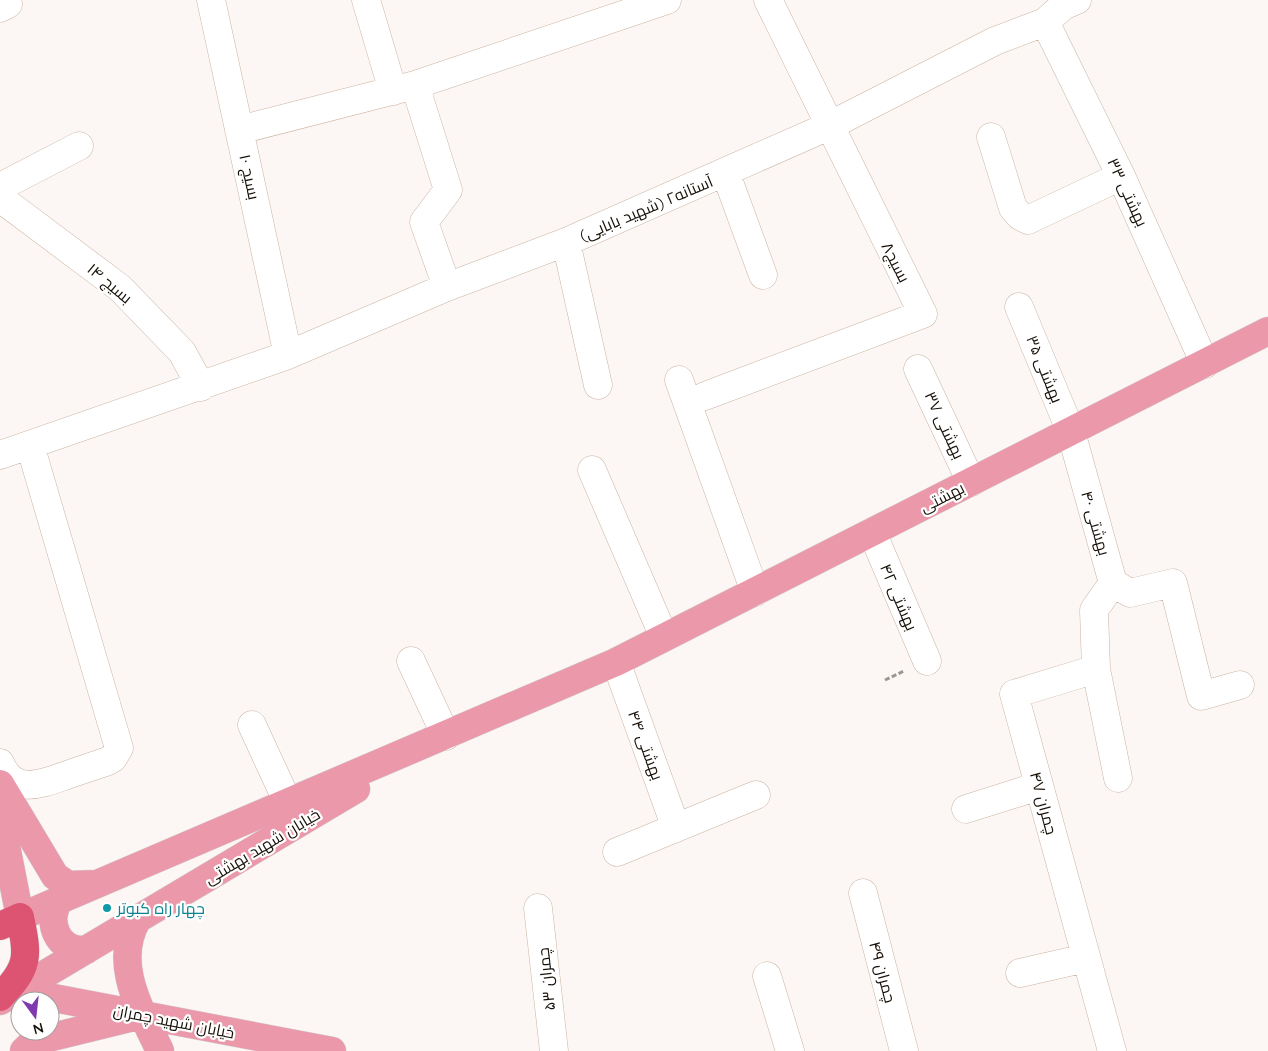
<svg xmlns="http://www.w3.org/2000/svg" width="1268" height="1051" font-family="Quicksand,Cairo,sans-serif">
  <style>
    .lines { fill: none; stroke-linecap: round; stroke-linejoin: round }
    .minor-casing { stroke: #cab4a3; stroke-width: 29 }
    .major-casing { stroke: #d5d4d3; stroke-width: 29 }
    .highway-casing { stroke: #d5d4d3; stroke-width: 29 }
    .path { stroke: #9c9691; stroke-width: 3; stroke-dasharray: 5 2.5; stroke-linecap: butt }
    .minor { stroke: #fff; stroke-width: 28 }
    .major { stroke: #ea98aa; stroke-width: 28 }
    .highway { stroke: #dc5472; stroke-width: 28 }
    .culture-dot { fill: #0f9aa8; stroke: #fff; stroke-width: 2 }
    .labels { text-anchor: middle; stroke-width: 4.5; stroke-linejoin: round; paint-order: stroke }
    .street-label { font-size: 16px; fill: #171009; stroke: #fff }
    .culture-label { font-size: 16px; fill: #0d838f; stroke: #fff; text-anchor: start }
  </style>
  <rect width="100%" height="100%" fill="#fcf7f4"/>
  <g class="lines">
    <!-- minor casing -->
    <g class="minor-casing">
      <path id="minor" d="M211 0 288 355
        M366 0 393 91
        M0 8 8 4
        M1045 22 1121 176 1205 364
        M415 85 448 190 424 222 447 287
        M239 130 415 85 667 0
        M991 137 1013 208 1020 216 1028 220 1121 176
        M726 174 763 275
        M0 187 79 146
        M0 198 120 288 182 352 201 387
        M566 242 598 385
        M1019 307 1071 432 1113 583 1094 610 1096 669 1014 694 1112 1051
        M918 369 971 482
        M679 380 755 592
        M705 396 923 314 768 0
        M0 455 288 355 447 287 566 242 829 126 995 41 1045 22 1063 6 1077 0
        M592 470 664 637
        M872 532 927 661
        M1113 583 1130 593 1173 583 1201 696 1240 685
        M411 661 446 736
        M616 662 676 828
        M1096 669 1118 778
        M252 725 288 803
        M0 763C14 796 41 784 67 775 81 770 94 766 108 761L113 758 119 748 30 445
        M966 809 1039 786
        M617 852 756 795
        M863 893 904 1051
        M538 908 554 1051
        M1020 973 1086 958
        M767 976 790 1051"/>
    </g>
    <!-- major casing -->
    <g class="major-casing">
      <path id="major" d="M0 784 55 876 68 885 95 884
        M0 815 20 917 616 662 1268 331
        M60 899C45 921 57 952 86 950
        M137 920C112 964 141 1010 160 1051
        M17 991 332 1051
        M0 1001 356 789
        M24 1051 30 1045 44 1039 134 1017"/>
    </g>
    <!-- highway casing -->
    <g class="highway-casing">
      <path id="highway" d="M0 926 20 917C28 956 30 967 0 997"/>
    </g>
    <!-- path -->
    <path class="path" d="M885 680 904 671"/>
    <!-- minor -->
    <use href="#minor" class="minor"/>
    <!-- major -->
    <use href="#major" class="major"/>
    <!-- highway -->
    <use href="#highway" class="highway"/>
  </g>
  <!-- markers -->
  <circle class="culture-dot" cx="107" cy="908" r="5"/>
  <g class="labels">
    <!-- street labels -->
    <g class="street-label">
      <text transform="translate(250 177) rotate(78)" y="6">بسیج ۱۰</text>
      <text transform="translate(1128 192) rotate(65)" y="6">بهشتی ۳۳</text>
      <text transform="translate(646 208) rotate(-23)" y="6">آستانه۲ (شهید بابایی)</text>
      <text transform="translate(896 262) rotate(63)" y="6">بسیج۸</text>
      <text transform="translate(110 283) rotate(40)" y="6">بسیج ۱۴</text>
      <text transform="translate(1045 369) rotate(68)" y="6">بهشتی ۳۵</text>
      <text transform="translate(945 425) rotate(65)" y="6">بهشتی ۳۷</text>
      <text transform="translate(942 497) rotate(-27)" y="6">بهشتی</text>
      <text transform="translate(1096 523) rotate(74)" y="6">بهشتی ۴۰</text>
      <text transform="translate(899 597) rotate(67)" y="6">بهشتی ۴۲</text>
      <text transform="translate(646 745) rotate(70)" y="6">بهشتی ۴۴</text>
      <text transform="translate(1044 803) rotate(75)" y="6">چمران ۴۷</text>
      <text transform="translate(262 846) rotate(-31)" y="6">خیابان شهید بهشتی</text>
      <text transform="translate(883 972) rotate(75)" y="6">چمران ۴۹</text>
      <text transform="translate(546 979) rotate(-96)" y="6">چمران ۵۳</text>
      <text transform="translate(174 1021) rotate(11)" y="6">خیابان شهید چمران</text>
    </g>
    <!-- culture labels -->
    <g class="culture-label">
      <text x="117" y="914">چهار راه کبوتر</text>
    </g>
  </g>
  <!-- north arrow -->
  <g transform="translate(35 1016) rotate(165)"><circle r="24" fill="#ffffff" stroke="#a29f9d"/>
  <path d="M0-4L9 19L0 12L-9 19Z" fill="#7e3aae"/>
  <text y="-8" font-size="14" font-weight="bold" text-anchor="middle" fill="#171009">N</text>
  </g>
</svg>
